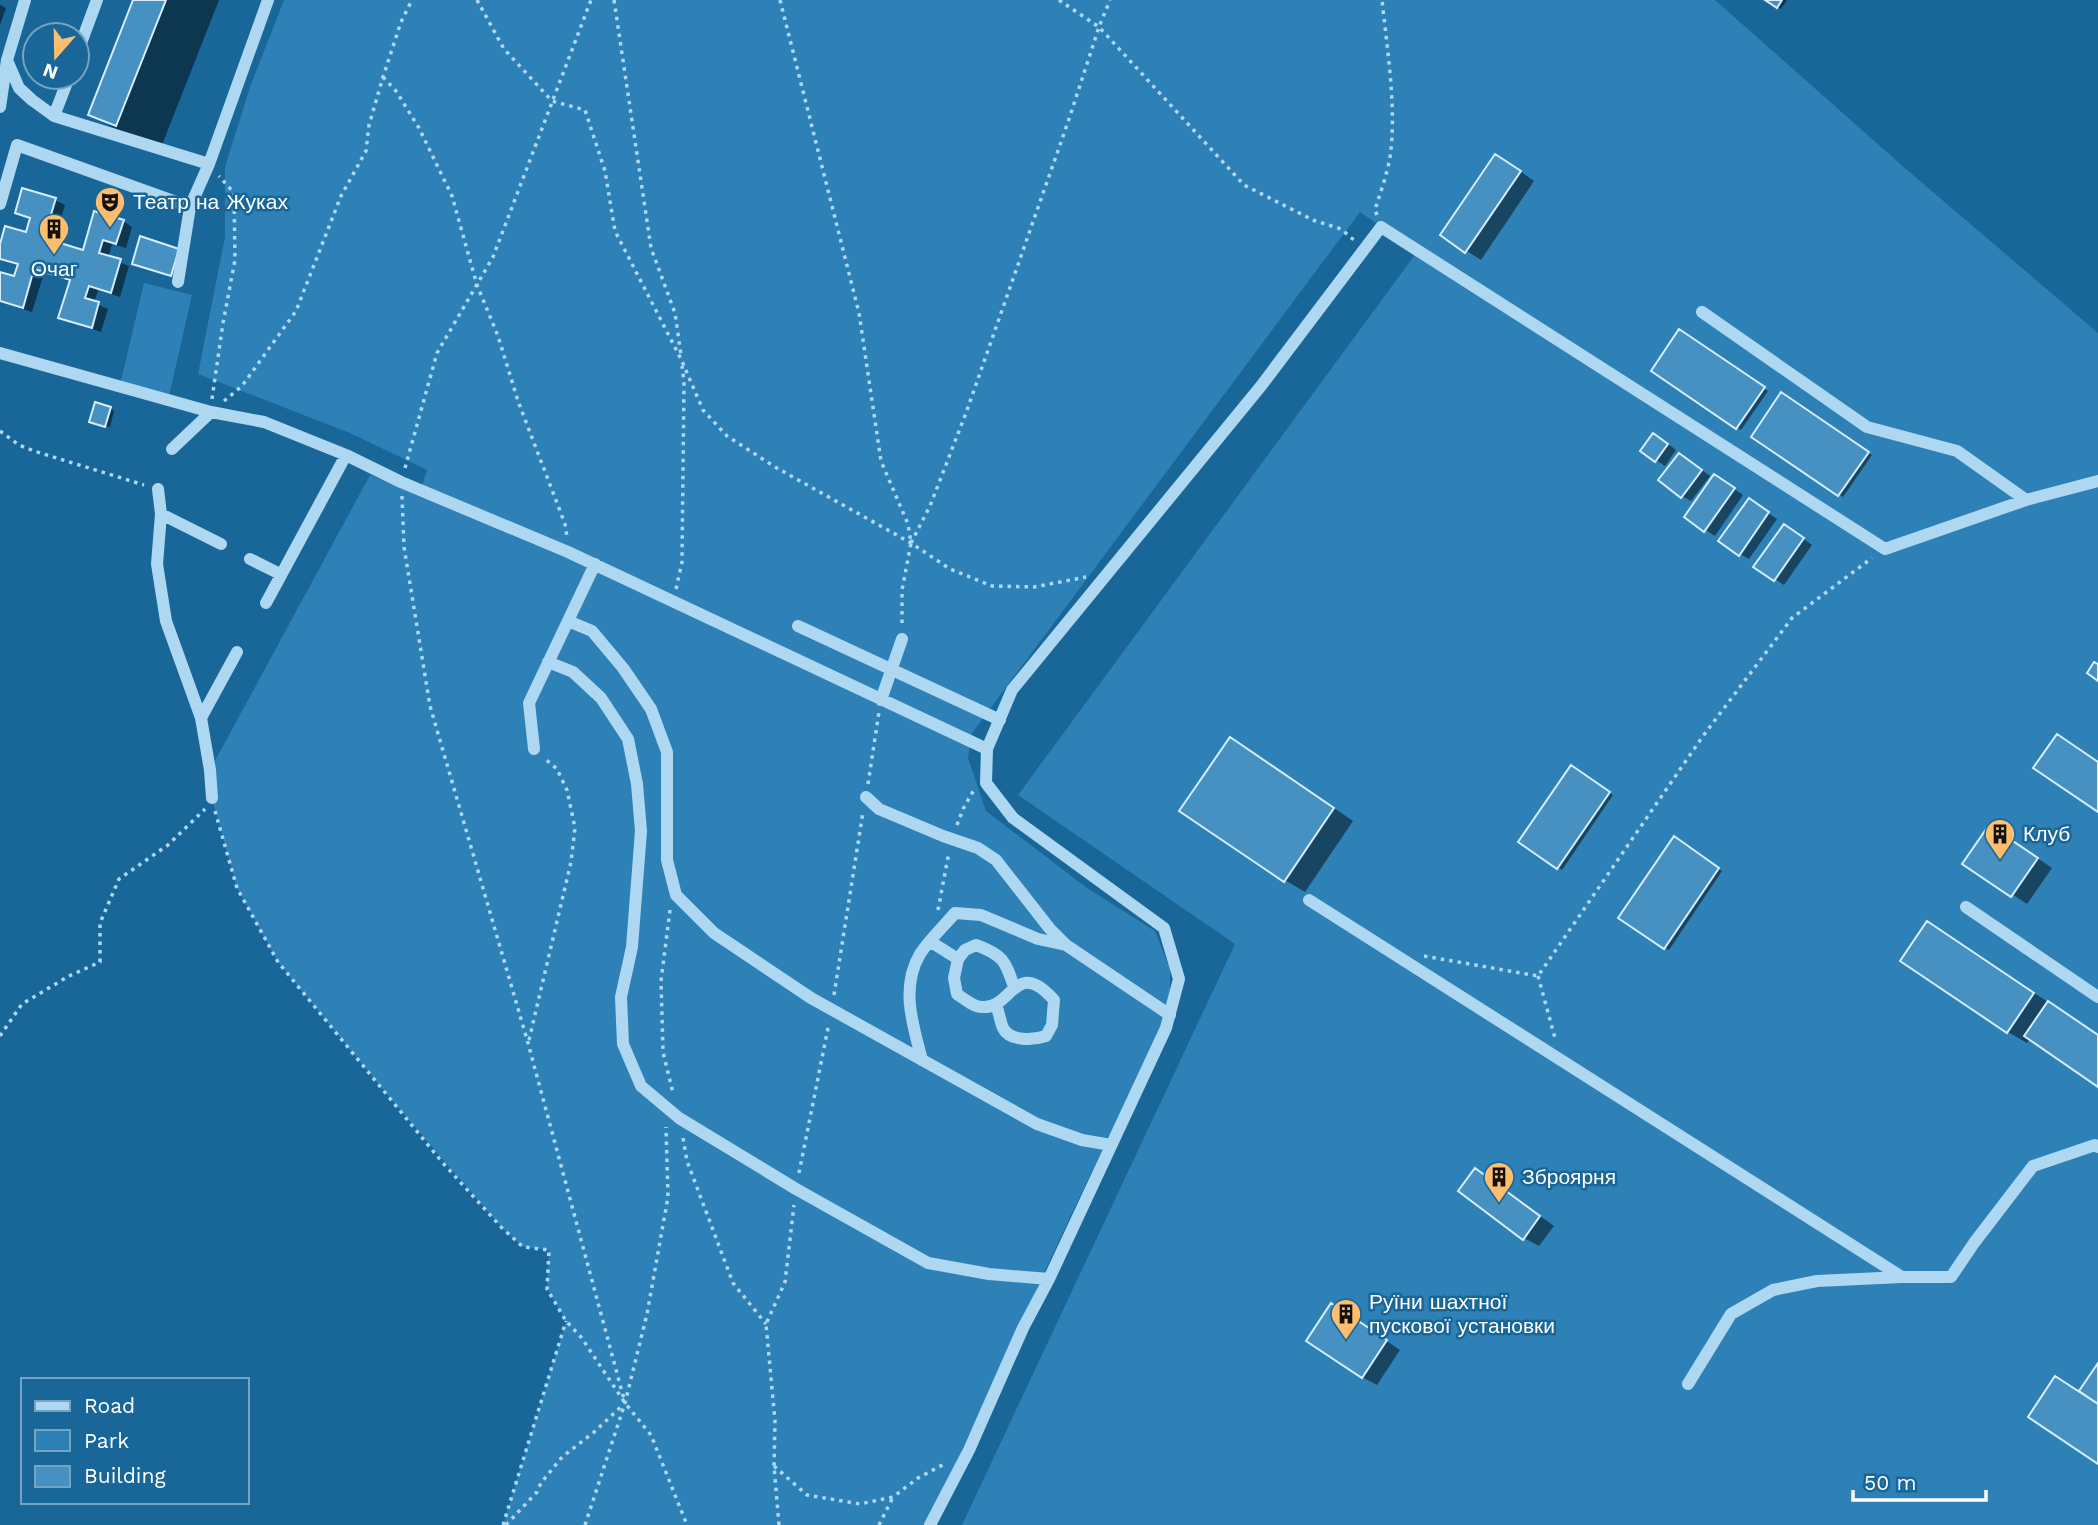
<svg xmlns="http://www.w3.org/2000/svg" width="2098" height="1525" font-family="'Work Sans',sans-serif">
  <style>
    .green { fill: #2d81b6 }
    .shadow { fill: #0007 }
    .building { fill: #4691c1; stroke: #d6edfc; stroke-width: 2 }
    .lines { fill: none; stroke-linecap: round; stroke-linejoin: round }
    .path { stroke: #aed7f1; stroke-width: 3.5; stroke-dasharray: 3.5 5; stroke-linecap: butt }
    .minor { stroke: #aed7f1; stroke-width: 12 }
    .labels { text-anchor: middle; stroke-width: 5; stroke-linejoin: round; paint-order: stroke }
    .poi-label { font-size: 21px; fill: #fff; stroke: #196699; text-anchor: start }
  </style>
  <rect width="100%" height="100%" fill="#196699"/>
  <!-- green -->
  <path class="green" d="M284 0H1715L1906 169 2098 333V1525H962L1235 944 1018 795 1417 252 1360 212 972 733 968 758 986 811 1087 888 1155 931 1170 969V993L1158 1035 1071 1215 927 1525H503L566 1321 547 1289 549 1250 523 1247 502 1228 385 1092 278 962 237 888 212 798 210 770 370 475 419 495 427 470 350 433 198 374 225 237V167L250 87Z
    M144 283 192 295 169 396 120 385Z"/>
  <!-- shadow -->
  <path class="shadow" d="M135 0H219L160 150 133 139 90 114Z
    M1768 0H1787L1781 9Z
    M0 5 6 8 0 25Z
    M1510 164 1534 181 1481 260 1442 235Z
    M55 200 65 205 53 243 84 252 123 221 132 227 126 248 112 244 108 258 129 266 120 297 98 290 94 303 108 309 101 332 70 322 60 317 71 282 44 273 32 312 0 302V274L15 279 19 266 0 258V250L27 234 32 219 17 212Z
    M1680 331 1768 391 1741 430 1653 371Z
    M1782 394 1872 455 1843 497 1753 437Z
    M110 408 114 411 110 427 95 423Z
    M1663 440 1676 450 1665 466 1656 460Z
    M1689 460 1710 476 1691 501 1682 496Z
    M1724 482 1743 495 1715 536 1686 517Z
    M1758 506 1777 519 1749 559 1740 554Z
    M1793 531 1812 545 1784 585 1756 566Z
    M1250 751 1353 821 1305 892 1285 880Z
    M1572 767 1613 795 1562 870 1521 842Z
    M2004 835 2052 868 2027 904 1965 863Z
    M1674 839 1722 871 1669 950 1620 918Z
    M1928 923 2098 1035V1085L2030 1039 2027 1043 2008 1032Z
    M1476 1170 1554 1226 1539 1246 1524 1238Z
    M1346 1314 1400 1350 1377 1385 1362 1377Z"/>
  <!-- building -->
  <path class="building" d="M133 0H166L116 126 88 115Z
    M1765 0H1782L1777 8Z
    M1495 154 1521 171 1465 253 1440 235Z
    M22 188 56 198 44 238 83 250 94 211 124 220 116 244 103 240 99 253 121 259 111 293 89 286 85 298 99 302 92 328 58 318 70 280 34 269 23 308 0 301V272L14 276 18 264 0 259V244L5 226 26 232 30 218 15 213Z
    M140 236 179 249 171 276 132 264Z
    M1679 329 1765 387 1736 429 1651 371Z
    M1781 392 1869 452 1838 496 1751 437Z
    M95 402 111 407 105 427 89 422Z
    M1653 433 1668 444 1655 462 1640 451Z
    M1679 453 1702 470 1681 498 1658 480Z
    M1714 474 1735 488 1704 532 1684 517Z
    M1749 498 1769 512 1739 556 1718 541Z
    M1784 524 1804 538 1774 581 1753 567Z
    M2094 662 2098 664V681L2087 673Z
    M2057 734 2098 762V812L2033 768Z
    M1230 737 1334 808 1284 882 1179 811Z
    M1571 765 1610 792 1557 869 1518 842Z
    M1989 825 2038 858 2011 897 1962 864Z
    M1674 836 1719 868 1664 949 1618 918Z
    M1927 921 2034 993 2007 1033 1900 961Z
    M2048 1001 2098 1035V1087L2024 1036Z
    M1475 1168 1540 1216 1523 1240 1458 1191Z
    M1331 1303 1387 1340 1362 1378 1306 1341Z
    M2098 1363V1404L2079 1391Z
    M2055 1376 2098 1404V1464L2028 1417Z"/>
  <g class="lines">
    <!-- path -->
    <path class="path" d="M477 0 504 49 552 101 585 110 605 171 615 231 681 359 703 410 727 436 775 467 911 543 950 569 992 586 1034 587 1086 577
      M614 0 651 248 675 313 681 355
      M780 0 859 313 881 461 908 524 911 543 902 590V627
      M1059 0 1099 27 1244 185 1313 220 1341 229 1355 241
      M383 77 396 91 419 128 452 196 477 285 498 336 518 401 565 524 567 537
      M1377 215 1375 210C1380 193 1387 175 1390 157 1397 110 1387 48 1382 0
      M212 399 223 323 235 260 234 193 219 176
      M224 401 242 386 296 311 341 196 366 151 369 125 383 77 401 22 412 0
      M0 431 19 445 34 451 144 485
      M405 468 437 353 493 257 591 0
      M402 496 404 547 430 706 528 1043 625 1403
      M911 543 930 506 966 413 1068 122 1099 27 1110 0
      M676 589 682 562 684 382 682 366
      M868 784 879 712
      M215 811 237 888 278 962 442 1162 502 1228 523 1247 549 1250 547 1289 566 1321 581 1337 625 1403 651 1435 687 1525
      M957 825 963 809 975 788
      M670 910 661 981 663 1052 673 1093
      M938 910 949 852
      M1424 956 1538 976 1703 736 1792 618 1872 558
      M1538 976 1555 1038
      M834 995 863 812
      M0 1036 22 1004 69 976 100 962V923L119 879 168 845 205 809
      M529 1040 571 862 575 828 567 790 557 769 544 758
      M683 1138 687 1161 733 1283 766 1324
      M799 1173 829 1023
      M774 1466 807 1495 860 1504 893 1497 918 1478 946 1463
      M503 1525 566 1321
      M506 1525 537 1492 541 1483 562 1457 593 1433 624 1404
      M585 1525 625 1403 647 1314 668 1197 666 1127
      M779 1525 774 1466 775 1421 766 1324 785 1282 794 1205
      M879 1525 893 1497"/>
    <!-- minor -->
    <path class="minor" d="M77 54 97 0
      M7 60 19 88 32 100 54 116 209 164
      M0 107 7 60 25 0
      M54 116 69 77
      M0 204 17 145 190 207 178 282
      M190 207 209 164 268 0
      M1702 312 1867 427 1957 451 2026 500
      M0 353 211 412
      M172 449 211 412 264 422 346 455 401 482 568 552 987 749
      M158 489 161 514 157 564 166 621 201 718 210 770 212 798
      M161 514 221 544
      M250 559 280 574
      M266 603 346 455
      M568 621 592 631 623 668 651 709 667 752V860L676 895 714 933 811 998 1037 1124 1082 1140 1111 1145
      M798 626 1000 720
      M548 662 573 672 601 698 628 739 637 784 641 831 632 947 621 997 623 1044 641 1086 679 1118 796 1189 928 1263 989 1274 1049 1279
      M881 700 902 639
      M201 718 237 652
      M534 749 529 703 595 564
      M866 797 879 809 943 836 978 848 996 860 1050 929 1066 945
      M1309 900 1902 1277H1951L1974 1243 2033 1166 2095 1145 2098 1147
      M1966 907 2098 997
      M931 942 958 959 965 950 976 945C1003 955 1005 960 1014 987
      M958 959 954 978 957 994C964 999 974 1007 982 1007 1012 1010 1015 956 1054 1000L1052 1025 1046 1036C1034 1040 1010 1042 1003 1028 1000 1021 999 1012 996 1005
      M922 1060C913 1025 900 988 920 954 929 940 944 926 955 913L981 915 1038 939 1066 945 1170 1015
      M1688 1384 1731 1314 1773 1290 1817 1281 1902 1277
      M930 1525 969 1450 1023 1328 1049 1279 1166 1028 1179 979 1164 928 1013 818 986 783 987 749 1012 690 1261 386 1381 227 1885 549 2026 500 2098 481"/>
  </g>
  <!-- icons -->
  <defs>
    <g id="theatre-pin" transform="scale(1.575)"><path d="M0 17L-7.5 6A9.5 9.5 0 1 1 7.5 6Z" fill="#ffbe6e" stroke="#196699"/><path d="M-5-5.5Q0-4 5-5.5V0Q5 5 0 6Q-5 5-5 0ZM-3.3-2.5H-1v1.5H-3.3ZM1-2.5H3.3v1.5H1ZM-2.8 1Q0 5.5 2.8 1Z" fill="#111"/></g>
    <g id="building-pin" transform="scale(1.575)"><path d="M0 17L-7.5 6A9.5 9.5 0 1 1 7.5 6Z" fill="#ffbe6e" stroke="#196699"/><path d="M-4-6H4V6H1V3H-1V6H-4ZM-2.5-4.3h1.7v1.8h-1.7ZM.8-4.3h1.7v1.8H.8ZM-2.5-1h1.7V.8h-1.7ZM.8-1h1.7V.8H.8Z" fill="#111"/></g>
  </defs>
  <g fill-rule="evenodd">
    <use href="#theatre-pin" x="110" y="202"/>
    <use href="#building-pin" x="54" y="229"/>
    <use href="#building-pin" x="2000" y="834"/>
    <use href="#building-pin" x="1499" y="1177"/>
    <use href="#building-pin" x="1346" y="1314"/>
  </g>
  <g class="labels">
    <!-- poi labels -->
    <g class="poi-label">
      <text x="133" y="209">Театр на Жуках</text>
      <text x="54" y="276" text-anchor="middle">Очаг</text>
      <text x="2023" y="841">Клуб</text>
      <text x="1522" y="1184">Зброярня</text>
      <text x="1369" y="1309">Руїни шахтної<tspan x="1369" dy="24">пускової установки</tspan></text>
    </g>
  </g>
  <!-- legend -->
  <rect x="21" y="1378" width="228" height="126" fill="#196699" stroke="#75a3c2" stroke-width="2"/>
  <rect x="35" y="1401" width="35" height="10" fill="#aed7f1" stroke="#75a3c2" stroke-width="2"/>
  <text x="84" y="1413" font-size="21" fill="#ffffff">Road</text>
  <rect x="35" y="1430" width="35" height="21" fill="#2d81b6" stroke="#75a3c2" stroke-width="2"/>
  <text x="84" y="1448" font-size="21" fill="#ffffff">Park</text>
  <rect x="35" y="1466" width="35" height="21" fill="#4691c1" stroke="#75a3c2" stroke-width="2"/>
  <text x="84" y="1483" font-size="21" fill="#ffffff">Building</text>
  <!-- north arrow -->
  <g transform="translate(56 56) rotate(200)"><circle r="33" fill="#196699" stroke="#75a3c2" stroke-width="2"/>
  <path d="M0-5L12 26L0 18L-12 26Z" fill="#ffbe6e"/>
  <text y="-10" font-size="19" font-weight="bold" text-anchor="middle" fill="#ffffff">N</text>
  </g>
  <!-- scale -->
  <path d="M1853 1490v10h133v-10" fill="none" stroke="#ffffff" stroke-width="3.5"/>
  <text x="1864" y="1490" font-size="21" fill="#ffffff" stroke="#196699" stroke-width="5" paint-order="stroke">50 m</text>
</svg>
